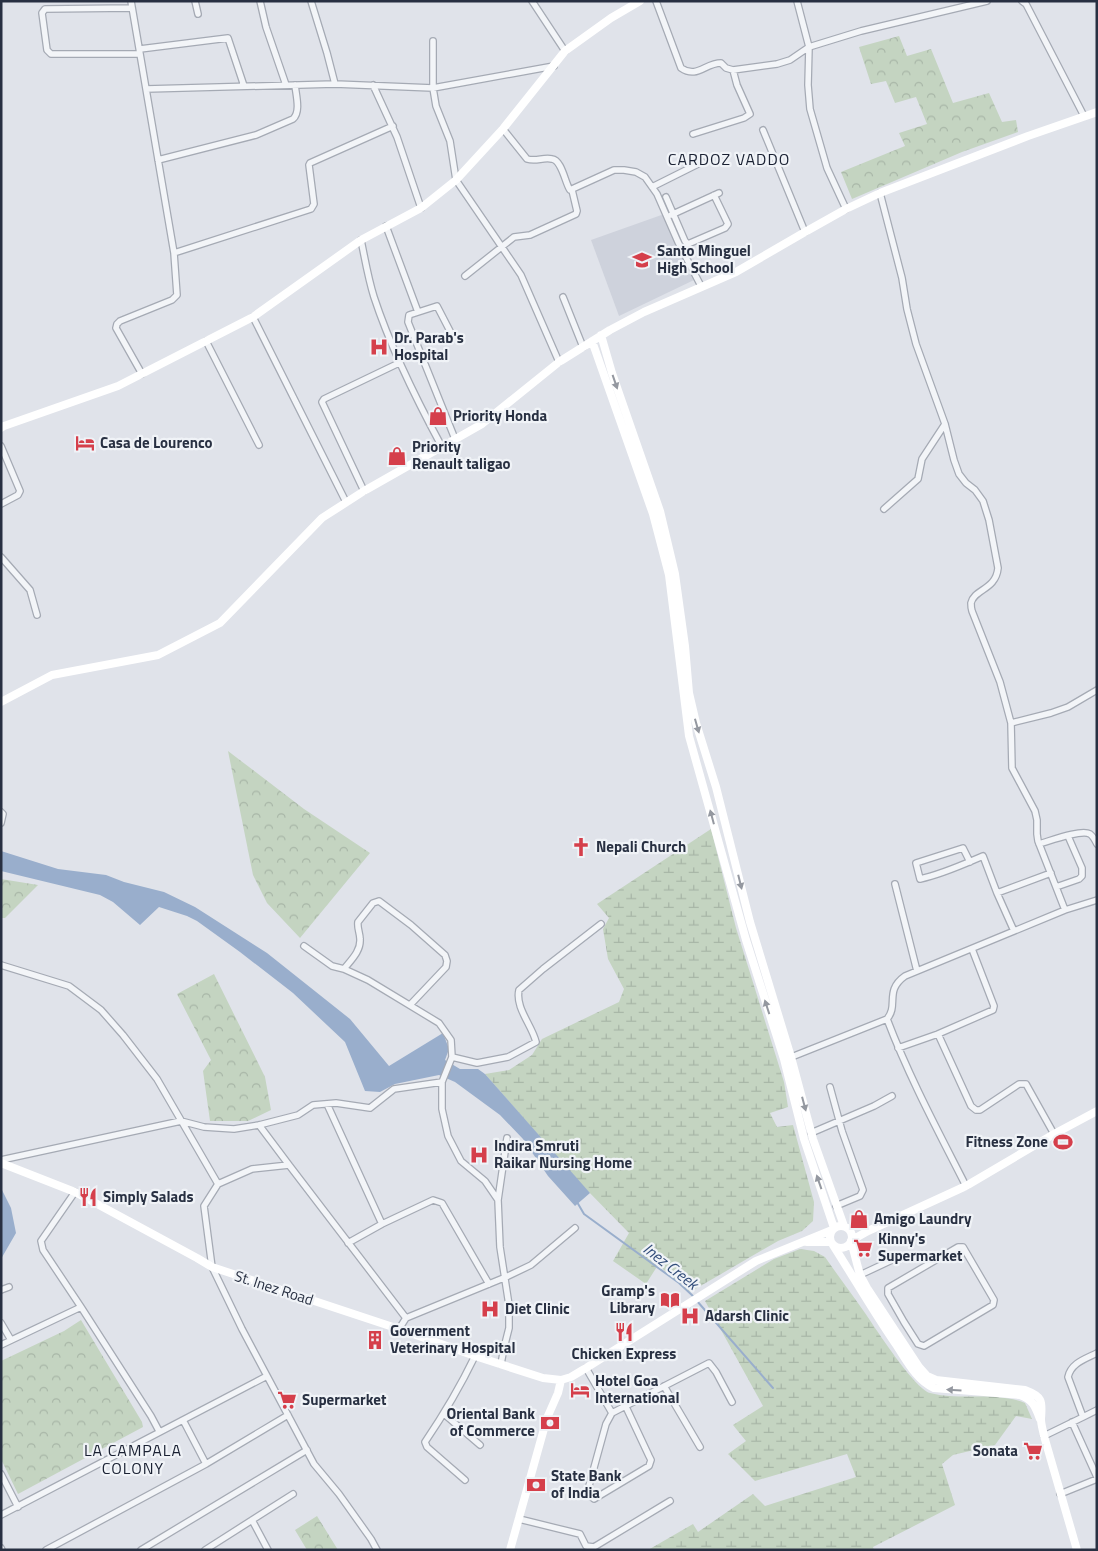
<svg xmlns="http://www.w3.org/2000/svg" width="1098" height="1551" font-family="'Titillium Web',sans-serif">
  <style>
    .built { fill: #ced2dc }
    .forest { fill: url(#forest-crowns) }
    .wetland { fill: url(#wetland-marsh) }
    .water { fill: #99aecc }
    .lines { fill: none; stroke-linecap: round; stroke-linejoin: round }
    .stream { stroke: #99aecc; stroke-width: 2 }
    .street-casing { stroke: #a5aab4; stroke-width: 8 }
    .street { stroke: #f3f5f8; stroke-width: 5.5 }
    .secondary { stroke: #fff; stroke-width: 8 }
    .oneway { fill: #9498a0 }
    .labels { text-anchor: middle; stroke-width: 4.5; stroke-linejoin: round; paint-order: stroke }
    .poi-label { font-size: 15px; font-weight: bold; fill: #283042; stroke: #f0f3f7; text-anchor: start }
    .street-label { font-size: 15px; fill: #283042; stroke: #f0f3f7 }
    .neighbourhood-label { font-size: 16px; letter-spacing: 1px; fill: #1a2133; stroke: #f0f3f7 }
    .water-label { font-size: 16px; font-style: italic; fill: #304b79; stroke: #f0f3f7 }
  </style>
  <defs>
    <pattern id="forest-crowns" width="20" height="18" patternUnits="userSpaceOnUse" patternTransform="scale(1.25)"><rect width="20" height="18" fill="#c4d4c1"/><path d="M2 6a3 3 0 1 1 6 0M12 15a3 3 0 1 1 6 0" fill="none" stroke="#a8b6a7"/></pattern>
    <pattern id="wetland-marsh" width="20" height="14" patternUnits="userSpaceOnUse" patternTransform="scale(1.25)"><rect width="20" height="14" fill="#c4d4c1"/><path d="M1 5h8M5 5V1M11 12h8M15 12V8" fill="none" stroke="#a8b6a7"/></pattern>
  </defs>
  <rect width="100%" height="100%" fill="#e0e3ea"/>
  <!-- built -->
  <path class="built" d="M667 213 694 280 619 316 591 240Z"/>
  <!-- forest -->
  <path class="forest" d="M899 36 907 56 931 49 953 103 989 93 1002 122 1016 120 1018 132 962 152 852 199 841 172 905 146 899 133 927 124 916 97 895 103 886 81 871 84 859 47Z
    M228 751 304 809 370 853 300 938 267 903 253 875Z
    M1 879 38 885 5 918H1Z
    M214 974 265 1077 271 1110 248 1121H210L203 1071 211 1060 177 994Z
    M81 1320 142 1422 143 1427 18 1494 1 1459V1361L64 1331Z
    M317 1516 338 1550H307L295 1530Z"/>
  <!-- wetland -->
  <path class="wetland" d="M711 829 736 928 784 1082 788 1107 770 1113 777 1127 793 1125 814 1202 813 1221 802 1231 778 1241 690 1292 658 1265 646 1284 613 1261 629 1233 583 1186 485 1074 509 1070 532 1055 542 1039 619 1002 624 989 608 959 603 929 609 918 597 904Z
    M800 1249 814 1251 825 1257C838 1276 852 1294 865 1313 876 1329 914 1388 930 1393 961 1401 995 1391 1025 1403L1032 1419 1016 1416 995 1445 953 1455 942 1464 955 1505 873 1547 874 1550H648L693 1524 698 1532 753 1494 765 1506 856 1477 847 1454 755 1481 728 1454 746 1441 733 1425 763 1406 705 1301 774 1259Z"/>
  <!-- water -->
  <path class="water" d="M1 851 58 869 106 875 124 882 164 892 195 907 267 953 350 1019 389 1066 443 1033 449 1049 445 1060 460 1069H478L485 1074 590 1193 575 1206 548 1176 523 1139 500 1115 455 1082 439 1075 395 1084 380 1092 365 1091 345 1042 293 993 240 952 197 921 187 916 159 907 140 925 113 902 100 895 1 871Z
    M1 1188 11 1208 16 1233 1 1259Z"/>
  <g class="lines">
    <!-- stream -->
    <path class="stream" d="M577 1202 584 1214 679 1283 694 1297
      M697 1301 773 1388"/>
    <!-- street casing -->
    <g class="street-casing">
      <path id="street" d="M131 1 174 253 177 295 172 300 120 321 117 324 116 328 142 374
        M195 1 198 14
        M260 1 266 27 286 85
        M311 1 327 53 335 84
        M532 1 565 51
        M656 1 681 68C697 79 705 63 721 63L726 68 733 70 777 64 790 60 809 47
        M797 1 809 47 861 31 987 1
        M1022 1 1026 4 1084 116
        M132 8 45 9 42 13 47 50 51 54H140
        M433 41V88L436 106 450 141 456 180 521 275 559 362
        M809 47 808 85 810 109 827 168 846 209
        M140 49 228 38 244 86
        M373 85 397 137 421 208
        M146 89 335 84 433 88 554 66
        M503 129 527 159C536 162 543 157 552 159 562 160 565 183 570 190L614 170H624L636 172 645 177 657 194 678 242 701 286
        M763 130 805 232
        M693 134 744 118 750 114 737 85 733 70
        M158 160 256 135 293 119C301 112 296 95 295 85
        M652 187 702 162
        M880 193 902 278 907 309 916 344 945 424 954 460 959 474 966 483 975 490 983 501 989 520 998 568C996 590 974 589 971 603 971 605 971 608 972 611L1000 682 1011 723 1012 768 1035 811 1037 820V834L1038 841 1065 910 1097 900
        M666 197 685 241 688 244 725 228 728 224 714 195
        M671 215 719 193
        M386 226 418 312
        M361 240C365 259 368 278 374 297 391 349 416 399 442 447
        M174 253 311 209 314 204 309 165 310 163 393 126
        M465 276 514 237 530 235 576 214 577 211 572 190
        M563 297 583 347
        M253 317 346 502
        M451 333 437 306 409 315 408 322 455 439
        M206 341 259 445
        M1 446 20 491 18 495 1 504
        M364 491 322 402 324 399 399 363
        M884 509 918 479 922 459 945 424
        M1 557 30 590 37 615
        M1011 723 1051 713 1068 707 1097 690
        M1 812 3 814 1 823
        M1039 844C1050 841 1081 829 1090 834 1093 836 1095 840 1097 844
        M970 862 963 848 916 863 920 879C943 874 962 865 983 856L997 893 1014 931
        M895 884 917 971
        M1056 887 1079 879 1082 876V868L1068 836
        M997 893 1051 873
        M304 946 332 966 344 969 368 980 439 1023 451 1040 452 1057 442 1082V1109L448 1136 461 1161 485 1181 498 1200 500 1247 509 1305V1328L504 1348 501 1364
        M1 965 69 986 101 1010 123 1035 157 1079 218 1184
        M344 969C351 960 361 951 360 939 360 933 357 928 358 922L373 903 379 901 411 925 445 955 447 961 446 967 410 1005
        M887 1019C909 1077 938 1131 966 1186
        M938 1034 971 1106 976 1110H980L1019 1084H1026L1054 1134
        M898 1048 938 1034 993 1010 994 1006 972 949
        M452 1057 477 1063 508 1057 536 1042C532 1025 515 1008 519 990L543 969 601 924
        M789 1058 887 1019C899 1005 884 991 905 976L1065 910
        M830 1087 842 1131 863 1190 860 1196 836 1206
        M327 1104 382 1224
        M259 1125 289 1165 406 1318
        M811 1133 874 1106 892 1096
        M1 1160 181 1121 204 1127 234 1129 259 1125 298 1115 313 1105 336 1103 370 1108 394 1089 442 1082
        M289 1165 252 1169 218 1184 204 1206 212 1267 242 1329 314 1464 339 1494 371 1539 377 1550
        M75 1192 41 1241 43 1250 81 1307 151 1416 159 1431
        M498 1200 507 1138
        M348 1243 382 1224 433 1200 442 1203 489 1284
        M958 1247H963L994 1300 993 1305 924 1346 918 1344 904 1322 888 1294V1288Z
        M860 1275 892 1260
        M1 1290 9 1287
        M1 1323 11 1340
        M399 1329 406 1318 506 1277 531 1265 575 1228
        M1 1345 81 1307
        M1097 1353C1085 1359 1071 1363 1068 1377L1083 1417 1097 1410
        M586 1368 612 1413
        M664 1386 700 1447
        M626 1407 649 1456 651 1460 649 1466 594 1499 587 1493 606 1424 612 1413 709 1363 716 1372 732 1402
        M444 1414 480 1445
        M183 1420 206 1464
        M1072 1422 1097 1477
        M1044 1436 1083 1417
        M1 1474 18 1507
        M465 1480 427 1447 425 1442C444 1414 460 1387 475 1356
        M1060 1494 1097 1479
        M1 1515 267 1376
        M519 1519 580 1534 586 1546 594 1547 670 1501
        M252 1520 268 1550
        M1 1548 2 1550
        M46 1550 206 1464 288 1415
        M141 1550 307 1450
        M205 1550 293 1494"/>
    </g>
    <!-- street -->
    <use href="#street" class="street"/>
    <!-- secondary -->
    <path class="secondary" d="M601 335 612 373 660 511 675 574 685 646 689 693 696 723 716 787 750 922 791 1057 813 1139 844 1226
      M592 341 653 514 669 575 689 736 746 940 784 1059 804 1139 834 1228
      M1 428 4 426 118 386 253 317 361 240 421 208 456 180 502 130 565 51 611 18 640 1
      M1 702 52 675 158 655 220 623 322 518 364 491 482 424 559 362 610 330 644 312 736 272 805 232 846 209 880 193 1028 136 1097 112
      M1 1163 75 1192 197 1258 212 1267 399 1329 475 1356 543 1378 561 1380
      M830 1237a11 11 0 1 1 22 0a11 11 0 1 1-22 0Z
      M852 1240 868 1231 966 1186 1054 1134 1097 1111
      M851 1241 860 1275 867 1288 919 1367 927 1376 936 1380 1025 1390C1044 1397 1042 1402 1041 1419 1041 1425 1043 1430 1044 1436L1077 1550
      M807 1242H831
      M833 1245C854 1278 873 1311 895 1343 906 1359 916 1380 934 1388L1020 1395C1033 1400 1035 1406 1040 1419
      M510 1550 547 1418 558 1393 561 1380 571 1377 586 1368 756 1261 832 1230"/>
  </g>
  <!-- one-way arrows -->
  <defs><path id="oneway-solid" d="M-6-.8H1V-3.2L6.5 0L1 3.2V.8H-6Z" transform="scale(1.25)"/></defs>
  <g class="oneway">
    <use href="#oneway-solid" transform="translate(615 382) rotate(71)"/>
    <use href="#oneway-solid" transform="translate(697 726) rotate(74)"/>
    <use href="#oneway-solid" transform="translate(712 817) rotate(-105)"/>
    <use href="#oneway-solid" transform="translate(740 882) rotate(76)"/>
    <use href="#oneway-solid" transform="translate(767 1007) rotate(-108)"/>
    <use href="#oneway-solid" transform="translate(804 1104) rotate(75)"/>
    <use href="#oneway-solid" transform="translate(819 1182) rotate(-109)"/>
    <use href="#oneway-solid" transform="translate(954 1390) rotate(-176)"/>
  </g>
  <!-- icons -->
  <defs>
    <g id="school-bare" transform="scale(1.5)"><path d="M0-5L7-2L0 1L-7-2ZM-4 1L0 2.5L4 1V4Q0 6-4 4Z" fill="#d53f4b" stroke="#f0f3f7" stroke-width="2.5" paint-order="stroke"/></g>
    <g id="hospital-bare" transform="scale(1.5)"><path d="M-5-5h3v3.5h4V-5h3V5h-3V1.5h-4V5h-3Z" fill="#d53f4b" stroke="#f0f3f7" stroke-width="2.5" paint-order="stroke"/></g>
    <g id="shop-bare" transform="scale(1.5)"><path d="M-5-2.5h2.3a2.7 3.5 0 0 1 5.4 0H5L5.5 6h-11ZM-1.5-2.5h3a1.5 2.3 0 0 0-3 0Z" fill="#d53f4b" stroke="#f0f3f7" stroke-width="2.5" paint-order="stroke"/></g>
    <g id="hotel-bare" transform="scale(1.5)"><path d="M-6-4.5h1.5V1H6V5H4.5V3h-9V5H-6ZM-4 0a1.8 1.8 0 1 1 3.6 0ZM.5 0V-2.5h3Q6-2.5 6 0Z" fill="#d53f4b" stroke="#f0f3f7" stroke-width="2.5" paint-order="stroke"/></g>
    <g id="church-bare" transform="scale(1.5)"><path d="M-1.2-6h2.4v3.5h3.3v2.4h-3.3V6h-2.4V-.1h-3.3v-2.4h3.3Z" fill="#d53f4b" stroke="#f0f3f7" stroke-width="2.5" paint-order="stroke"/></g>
    <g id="stadium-bare" transform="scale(1.5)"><path d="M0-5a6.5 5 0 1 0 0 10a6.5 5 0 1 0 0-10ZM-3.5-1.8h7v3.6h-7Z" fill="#d53f4b" stroke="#f0f3f7" stroke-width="2.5" paint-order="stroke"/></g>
    <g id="restaurant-bare" transform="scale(1.5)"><path d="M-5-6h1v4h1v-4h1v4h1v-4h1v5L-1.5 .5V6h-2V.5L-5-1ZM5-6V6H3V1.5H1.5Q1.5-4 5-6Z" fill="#d53f4b" stroke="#f0f3f7" stroke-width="2.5" paint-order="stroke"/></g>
    <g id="supermarket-bare" transform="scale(1.5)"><path d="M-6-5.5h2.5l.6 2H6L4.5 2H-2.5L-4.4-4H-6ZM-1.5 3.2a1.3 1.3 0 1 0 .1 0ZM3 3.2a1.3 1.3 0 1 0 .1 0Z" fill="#d53f4b" stroke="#f0f3f7" stroke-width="2.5" paint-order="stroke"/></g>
    <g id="library-bare" transform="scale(1.5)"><path d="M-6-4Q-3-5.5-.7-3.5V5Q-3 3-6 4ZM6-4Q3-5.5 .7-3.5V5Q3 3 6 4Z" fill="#d53f4b" stroke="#f0f3f7" stroke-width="2.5" paint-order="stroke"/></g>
    <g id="building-bare" transform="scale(1.5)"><path d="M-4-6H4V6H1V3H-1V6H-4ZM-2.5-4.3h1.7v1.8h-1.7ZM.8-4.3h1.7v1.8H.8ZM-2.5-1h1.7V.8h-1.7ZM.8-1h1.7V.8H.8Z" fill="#d53f4b" stroke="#f0f3f7" stroke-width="2.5" paint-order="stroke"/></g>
    <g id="bank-bare" transform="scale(1.5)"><path d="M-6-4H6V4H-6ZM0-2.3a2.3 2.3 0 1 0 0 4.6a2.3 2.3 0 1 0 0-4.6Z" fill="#d53f4b" stroke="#f0f3f7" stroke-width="2.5" paint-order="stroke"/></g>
  </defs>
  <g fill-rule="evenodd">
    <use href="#school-bare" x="642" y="260"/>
    <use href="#hospital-bare" x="379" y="347"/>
    <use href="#shop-bare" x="438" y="416"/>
    <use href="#hotel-bare" x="85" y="443"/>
    <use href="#shop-bare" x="397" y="456"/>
    <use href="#church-bare" x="581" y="847"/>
    <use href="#stadium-bare" x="1063" y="1142"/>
    <use href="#hospital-bare" x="479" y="1155"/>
    <use href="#restaurant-bare" x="88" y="1197"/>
    <use href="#shop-bare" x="859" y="1219"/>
    <use href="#supermarket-bare" x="863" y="1248"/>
    <use href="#library-bare" x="670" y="1300"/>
    <use href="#hospital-bare" x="490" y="1309"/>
    <use href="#hospital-bare" x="690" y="1316"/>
    <use href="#restaurant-bare" x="624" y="1332"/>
    <use href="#building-bare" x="375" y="1340"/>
    <use href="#hotel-bare" x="580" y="1390"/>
    <use href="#supermarket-bare" x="287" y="1400"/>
    <use href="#bank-bare" x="550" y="1423"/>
    <use href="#supermarket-bare" x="1033" y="1451"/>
    <use href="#bank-bare" x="536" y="1485"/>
  </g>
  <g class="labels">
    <!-- poi labels -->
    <g class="poi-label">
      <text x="657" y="256">Santo Minguel<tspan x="657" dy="17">High School</tspan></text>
      <text x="394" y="343">Dr. Parab's<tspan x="394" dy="17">Hospital</tspan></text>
      <text x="453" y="421">Priority Honda</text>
      <text x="100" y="448">Casa de Lourenco</text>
      <text x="412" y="452">Priority<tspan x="412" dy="17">Renault taligao</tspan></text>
      <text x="596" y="852">Nepali Church</text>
      <text x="1048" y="1147" text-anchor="end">Fitness Zone</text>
      <text x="494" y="1151">Indira Smruti<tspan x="494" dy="17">Raikar Nursing Home</tspan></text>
      <text x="103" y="1202">Simply Salads</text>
      <text x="874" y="1224">Amigo Laundry</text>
      <text x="878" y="1244">Kinny's<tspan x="878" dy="17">Supermarket</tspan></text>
      <text x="655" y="1296" text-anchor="end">Gramp's<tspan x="655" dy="17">Library</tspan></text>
      <text x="505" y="1314">Diet Clinic</text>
      <text x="705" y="1321">Adarsh Clinic</text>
      <text x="390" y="1336">Government<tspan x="390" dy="17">Veterinary Hospital</tspan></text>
      <text x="624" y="1359" text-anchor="middle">Chicken Express</text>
      <text x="595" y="1386">Hotel Goa<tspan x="595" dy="17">International</tspan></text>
      <text x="302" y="1405">Supermarket</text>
      <text x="535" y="1419" text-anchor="end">Oriental Bank<tspan x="535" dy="17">of Commerce</tspan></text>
      <text x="1018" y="1456" text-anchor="end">Sonata</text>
      <text x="551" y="1481">State Bank<tspan x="551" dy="17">of India</tspan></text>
    </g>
    <!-- street labels -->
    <g class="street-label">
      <text transform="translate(274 1288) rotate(18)" y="5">St. Inez Road</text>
    </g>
    <!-- neighbourhood labels -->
    <g class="neighbourhood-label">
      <text x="729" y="165">CARDOZ VADDO</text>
      <text x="133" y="1456">LA CAMPALA<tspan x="133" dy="18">COLONY</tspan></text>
    </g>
    <!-- water labels -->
    <g class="water-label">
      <text transform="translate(671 1266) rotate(38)" y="6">Inez Creek</text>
    </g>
  </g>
  <!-- border -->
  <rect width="1098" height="1551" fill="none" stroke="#283042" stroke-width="5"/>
</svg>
